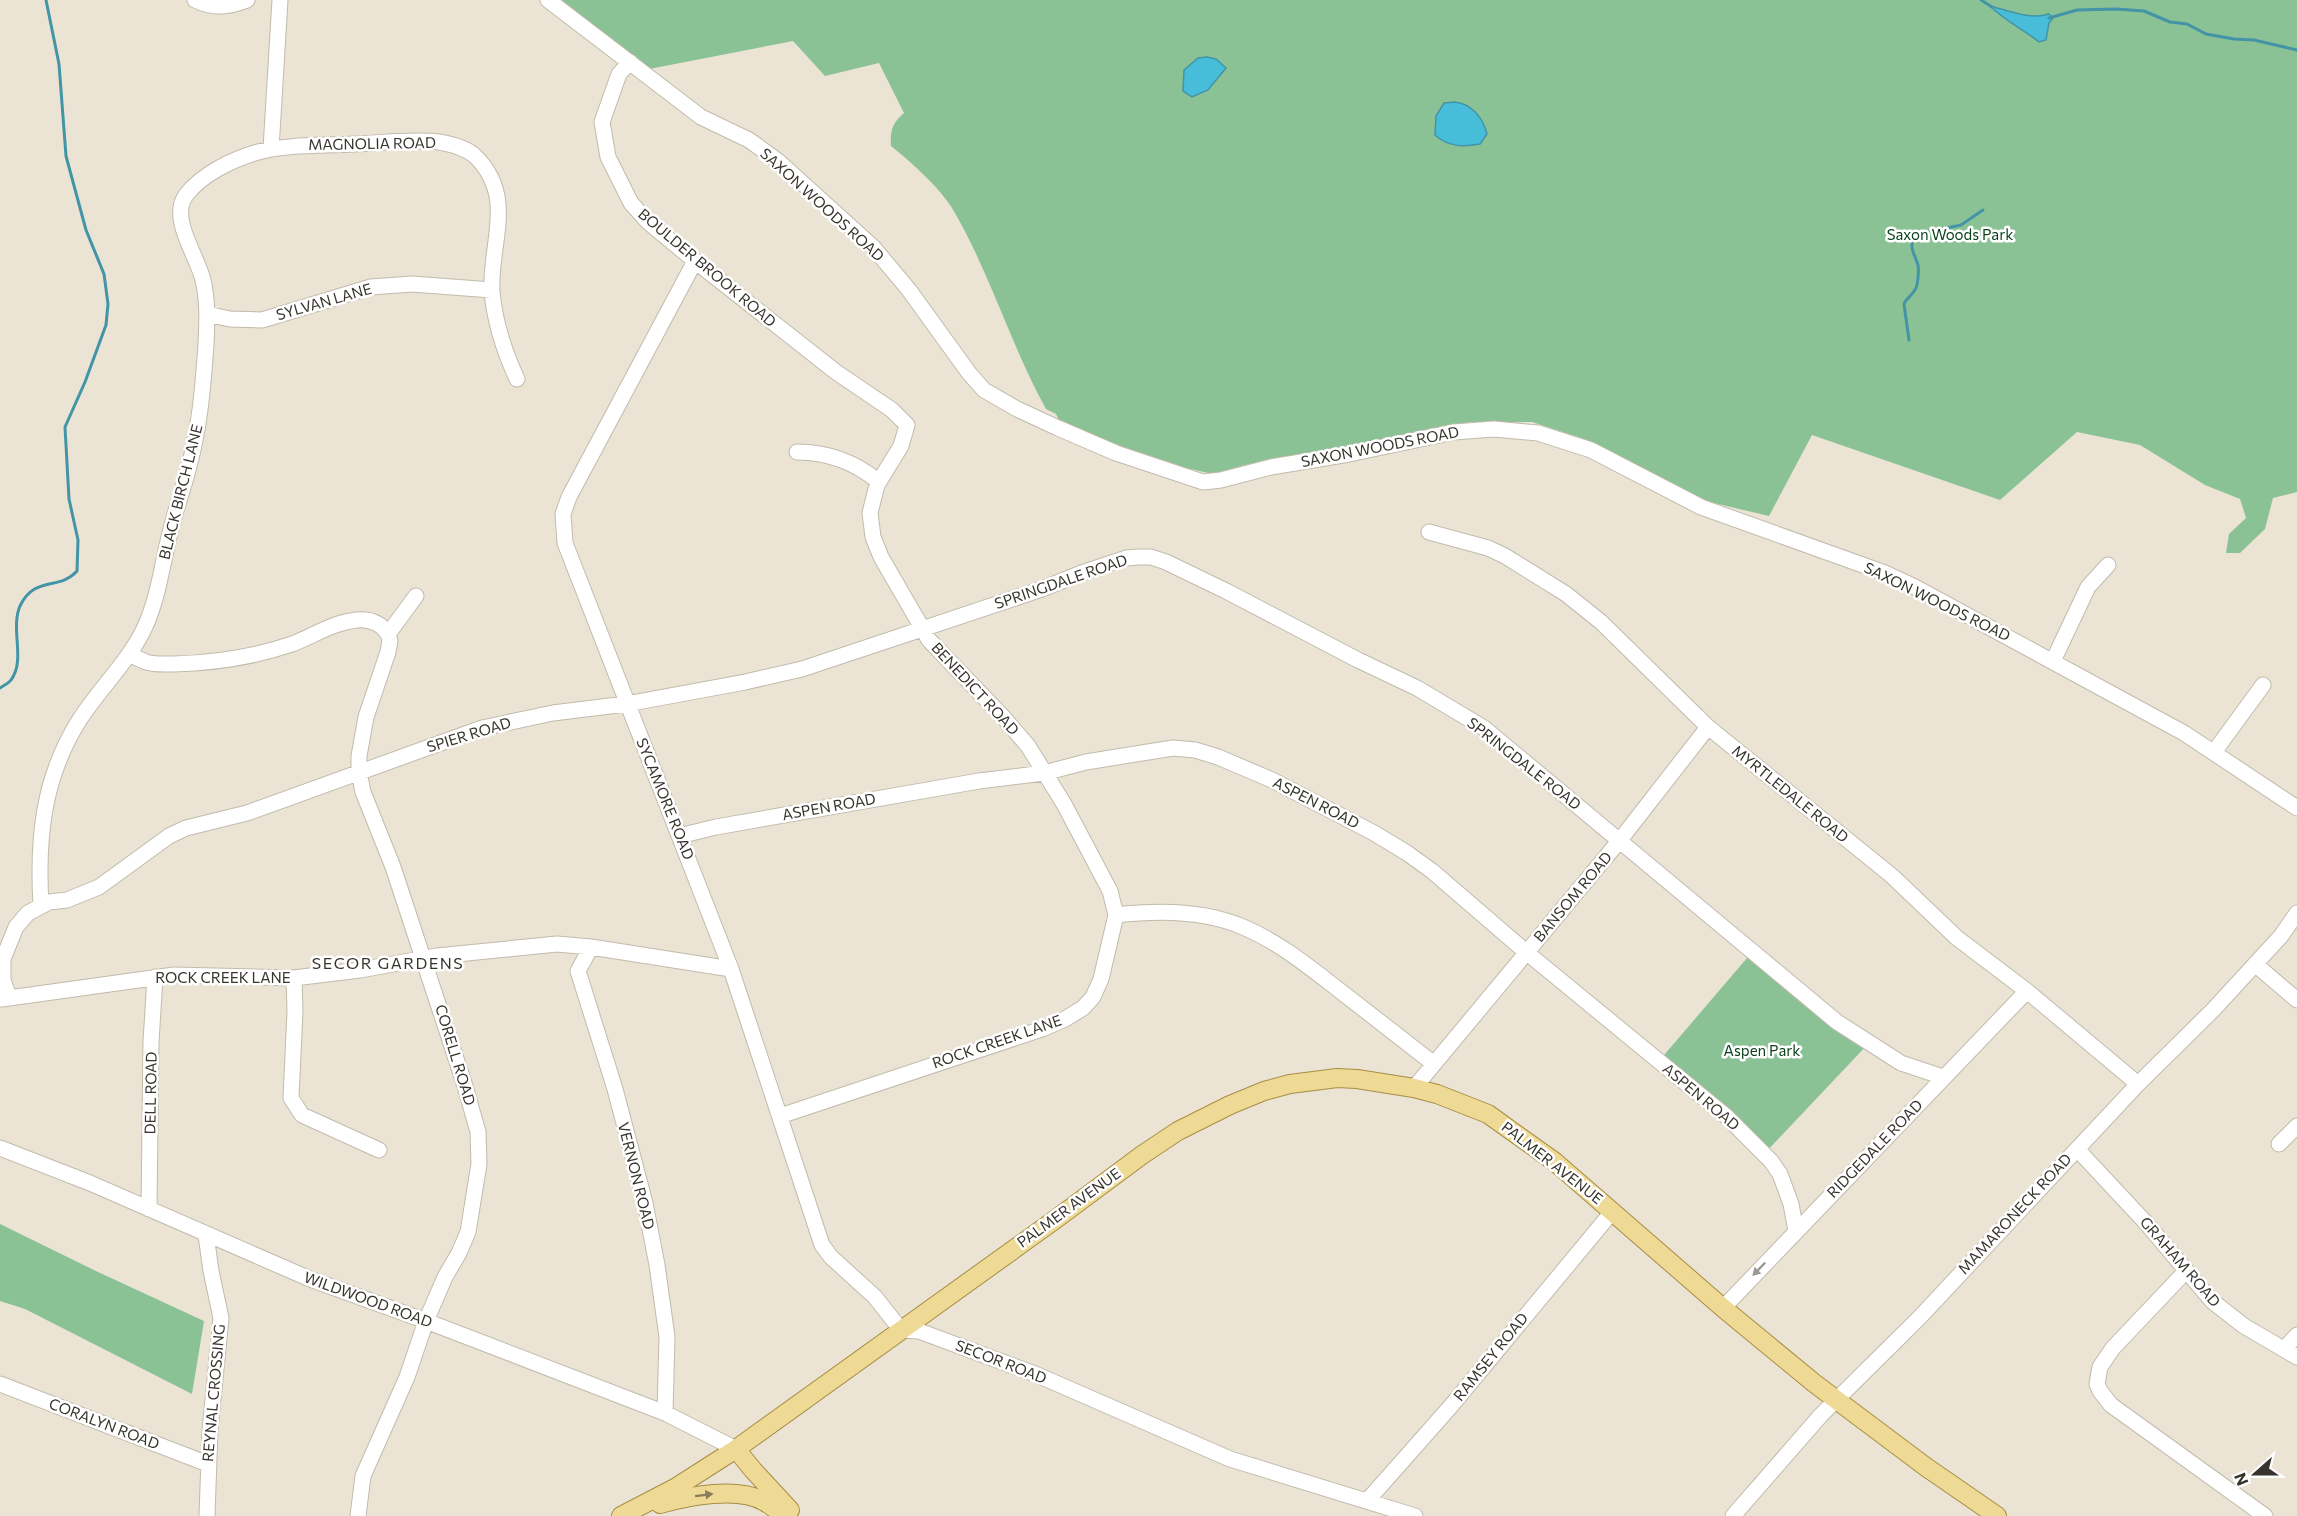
<svg xmlns="http://www.w3.org/2000/svg" width="2297" height="1516" font-family="Commissioner,sans-serif">
  <style>
    .green { fill: #8bc295 }
    .water { fill: #47bdda; stroke: #4294a6; stroke-width: 1.5 }
    .lines { fill: none; stroke-linecap: round; stroke-linejoin: round }
    .stream { stroke: #4294a6; stroke-width: 3 }
    .minor-casing { stroke: #c2bbac; stroke-width: 17 }
    .major-casing { stroke: #a68e43; stroke-width: 20 }
    .minor { stroke: #fff; stroke-width: 15 }
    .major { stroke: #eed995; stroke-width: 18 }
    .oneway { fill: #9b9a96 }
    .oneway2 { fill: #897e5c }
    .labels { text-anchor: middle; stroke-width: 5; stroke-linejoin: round; paint-order: stroke }
    .street-label { font-size: 15px; fill: #37342e; stroke: #fff }
    .park-label { font-size: 15px; fill: #0b421c; stroke: #fff }
    .neighbourhood-label { font-size: 16px; letter-spacing: 1.5px; fill: #37342e; stroke: #fff }
  </style>
  <rect width="100%" height="100%" fill="#ebe4d5"/>
  <!-- green -->
  <path class="green" d="M552 0H2297V492L2273 498 2265 529 2240 553H2226L2229 534 2246 518 2240 499 2205 485 2140 445 2077 432 2000 500 1812 435 1769 516 1701 500 1587 440 1532 422H1471L1245 465 1213 474 1150 460 1059 420 1056 414 1046 409C1010 344 990 272 952 208 940 188 910 161 891 146 890 131 892 123 904 113L879 63 825 76 793 41 649 69Z
    M1753 951 1869 1043 1764 1154 1659 1061Z
    M0 1224 98 1272 204 1321 192 1394 25 1309 0 1301Z"/>
  <!-- water -->
  <path class="water" d="M1990 6C2010 11 2030 20 2049 14L2053 18 2049 23 2046 40 2039 42C2023 29 2005 21 1990 6Z
    M1207 57 1216 59 1226 68 1208 90 1192 97 1183 91 1184 70 1198 58Z
    M1455 102C1472 104 1483 118 1487 134L1480 144C1463 147 1448 147 1435 135L1436 116 1444 103Z"/>
  <g class="lines">
    <!-- stream -->
    <path class="stream" d="M1981 0 1992 7
      M2049 18 2077 10 2116 9 2144 11 2170 22 2187 24 2206 34 2234 39 2254 40 2297 50
      M1909 340 1904 304C1907 297 1915 294 1917 285 1918 279 1919 270 1918 265 1914 252 1906 244 1919 234L1961 225 1983 210
      M0 688C3 686 9 683 11 680 26 660 10 629 20 606 35 575 59 591 77 571L78 540 69 499 65 427 85 382 106 325 108 304 104 274 86 230 66 156 59 64 46 0"/>
    <!-- minor casing -->
    <g class="minor-casing">
      <path id="minor" d="M195 0C213 9 229 7 247 0
        M548 0 701 117 749 140 778 161 873 247 909 290 969 373 984 390 1017 409 1058 428 1116 453 1203 482 1221 480 1271 467 1349 454 1454 432 1494 429 1538 433 1591 450 1701 507 1885 573 1915 587 2184 733 2297 808
        M630 62 619 74 602 122 608 157 631 203 648 222 695 261 836 372 892 410 907 425 901 446 877 485 870 513 873 537 881 557 929 640 1004 718 1028 746 1064 804 1110 891 1116 915 1101 979 1093 997 1083 1008 1065 1019 1042 1029 780 1116
        M271 149 280 0
        M695 261 569 497 563 514 565 543 731 969 822 1245 831 1257 875 1297 901 1330 919 1331 1035 1374 1230 1459 1415 1516
        M207 314 230 319 262 320 371 287 412 284 492 290
        M797 452C828 452 855 462 879 482
        M1429 532 1488 548 1505 556 1566 594 1601 622 1708 727 1892 876 1957 938 2027 991 2138 1084
        M130 654C135 657 141 660 146 662 155 665 165 664 174 664 214 663 254 657 292 644 313 636 334 622 357 620 370 619 381 623 388 634
        M2053 661 2088 587 2108 565
        M2214 752 2263 685
        M679 836 716 827 979 781 1044 773 1086 762 1173 748 1195 750 1218 757 1272 780 1374 833 1407 853 1432 871 1526 952 1727 1117 1771 1161 1780 1174 1791 1204 1796 1231
        M41 905C37 838 43 777 80 719 100 688 128 662 144 629 159 597 162 563 171 529 176 508 184 487 189 466 200 426 203 386 206 344 207 323 208 301 203 280 197 255 169 218 186 195 202 174 233 159 258 152 289 144 322 146 355 144 382 143 412 139 439 142 451 144 466 148 475 156 517 197 489 244 492 292 495 324 504 351 517 379
        M1116 915C1158 910 1204 910 1243 927 1279 942 1309 967 1339 990 1371 1015 1402 1039 1434 1064
        M591 947 578 971 615 1089 645 1203 657 1265 667 1337 665 1413
        M2255 964 2297 1000
        M294 978 295 1011 291 1098 302 1115 379 1150
        M9 997 3 980V959L16 927 28 913 49 902 67 900 99 887 169 836 186 828 247 813 482 728 553 713 626 704 745 682 802 669 1042 589 1084 572 1126 558 1138 557H1151L1166 562 1226 591 1358 660 1417 688 1484 728 1837 1022 1901 1063 1943 1077
        M2 999 174 975 294 978 360 970 437 956 557 944 591 947 731 969
        M1414 1088 1620 840 1708 727
        M2279 1144 2297 1126
        M0 1148 90 1183 310 1279 426 1321 665 1413 736 1449
        M2077 1149 2147 1224 2212 1301 2244 1326 2297 1357
        M149 1209 151 1042 155 977
        M206 1235 211 1271 221 1318 210 1430 207 1516
        M2186 1271 2113 1348 2100 1367 2097 1384 2100 1391 2111 1405 2265 1516
        M1723 1308 2027 991
        M2284 1349 2297 1335
        M0 1384 208 1464
        M1367 1501 1451 1406 1612 1212
        M358 1516 363 1476 407 1377 426 1321 445 1277 459 1253 468 1232 479 1164 478 1132 465 1086 393 867 363 792 359 772V756L366 717 388 652 390 641 388 634 416 596
        M1733 1516 1821 1415 1920 1317 2138 1084 2213 1010 2281 936 2297 913"/>
    </g>
    <!-- major casing -->
    <g class="major-casing">
      <path id="major" d="M736 1449 753 1470 790 1510
        M660 1504C688 1496 739 1486 765 1502 772 1506 778 1511 784 1516
        M621 1516 675 1488 736 1449 1056 1219 1142 1155 1178 1131 1230 1105 1264 1091 1290 1084 1337 1078 1357 1079 1414 1088 1437 1094 1488 1114 1555 1162 1723 1308 1814 1383 1926 1467 1997 1516"/>
    </g>
    <!-- minor -->
    <use href="#minor" class="minor"/>
    <!-- major -->
    <use href="#major" class="major"/>
  </g>
  <!-- one-way arrows -->
  <defs><path id="oneway-solid" d="M-6-.8H1V-3.2L6.5 0L1 3.2V.8H-6Z" transform="scale(1.5)"/></defs>
  <use class="oneway" href="#oneway-solid" transform="translate(1759 1269) rotate(134)"/>
  <use class="oneway2" href="#oneway-solid" transform="translate(704 1495) rotate(-7)"/>
  <g class="labels">
    <!-- street labels -->
    <g class="street-label">
      <text transform="translate(372 144) rotate(-1)" y="5">MAGNOLIA ROAD</text>
      <text transform="translate(822 205) rotate(42)" y="5">SAXON WOODS ROAD</text>
      <text transform="translate(707 268) rotate(40)" y="5">BOULDER BROOK ROAD</text>
      <text transform="translate(324 302) rotate(-16)" y="5">SYLVAN LANE</text>
      <text transform="translate(1380 447) rotate(-11)" y="5">SAXON WOODS ROAD</text>
      <text transform="translate(181 492) rotate(-76)" y="5">BLACK BIRCH LANE</text>
      <text transform="translate(1061 582) rotate(-19)" y="5">SPRINGDALE ROAD</text>
      <text transform="translate(1937 602) rotate(26)" y="5">SAXON WOODS ROAD</text>
      <text transform="translate(975 689) rotate(47)" y="5">BENEDICT ROAD</text>
      <text transform="translate(469 735) rotate(-17)" y="5">SPIER ROAD</text>
      <text transform="translate(1524 764) rotate(38)" y="5">SPRINGDALE ROAD</text>
      <text transform="translate(1790 794) rotate(39)" y="5">MYRTLEDALE ROAD</text>
      <text transform="translate(665 799) rotate(68)" y="5">SYCAMORE ROAD</text>
      <text transform="translate(1316 803) rotate(27)" y="5">ASPEN ROAD</text>
      <text transform="translate(829 807) rotate(-10)" y="5">ASPEN ROAD</text>
      <text transform="translate(1573 897) rotate(-50)" y="5">BANSOM ROAD</text>
      <text x="223" y="983">ROCK CREEK LANE</text>
      <text transform="translate(997 1042) rotate(-19)" y="5">ROCK CREEK LANE</text>
      <text transform="translate(455 1055) rotate(73)" y="5">CORELL ROAD</text>
      <text transform="translate(151 1093) rotate(-89)" y="5">DELL ROAD</text>
      <text transform="translate(1701 1097) rotate(40)" y="5">ASPEN ROAD</text>
      <text transform="translate(1875 1149) rotate(-46)" y="5">RIDGEDALE ROAD</text>
      <text transform="translate(1552 1163) rotate(38)" y="5">PALMER AVENUE</text>
      <text transform="translate(636 1176) rotate(76)" y="5">VERNON ROAD</text>
      <text transform="translate(1069 1208) rotate(-36)" y="5">PALMER AVENUE</text>
      <text transform="translate(2015 1214) rotate(-47)" y="5">MAMARONECK ROAD</text>
      <text transform="translate(2180 1262) rotate(49)" y="5">GRAHAM ROAD</text>
      <text transform="translate(368 1300) rotate(20)" y="5">WILDWOOD ROAD</text>
      <text transform="translate(1491 1357) rotate(-51)" y="5">RAMSEY ROAD</text>
      <text transform="translate(1001 1362) rotate(21)" y="5">SECOR ROAD</text>
      <text transform="translate(214 1393) rotate(-85)" y="5">REYNAL CROSSING</text>
      <text transform="translate(104 1424) rotate(21)" y="5">CORALYN ROAD</text>
    </g>
    <!-- park labels -->
    <g class="park-label">
      <text x="1950" y="240">Saxon Woods Park</text>
      <text x="1762" y="1056">Aspen Park</text>
    </g>
    <!-- neighbourhood labels -->
    <g class="neighbourhood-label">
      <text x="388" y="969">SECOR GARDENS</text>
    </g>
  </g>
  <!-- north arrow -->
  <g transform="translate(2255 1474) rotate(249)" stroke="#ffffff" stroke-width="4.5" paint-order="stroke">
  <path d="M0-4.5L10 22L0 15L-10 22Z" fill="#37342e"/>
  <text y="-9" font-size="16" font-weight="bold" text-anchor="middle" fill="#37342e">N</text>
  </g>
</svg>
